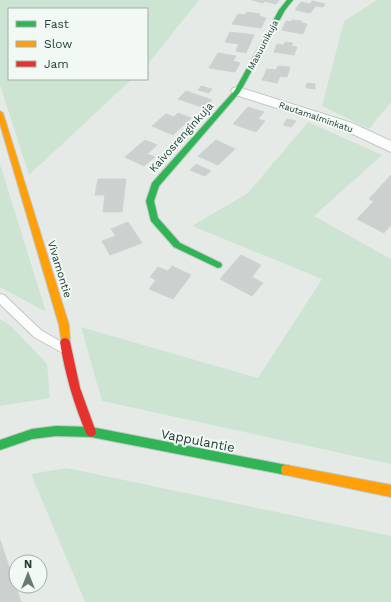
<svg xmlns="http://www.w3.org/2000/svg" width="391" height="602" font-family="'Work Sans',sans-serif">
  <style>
    .green { fill: #cde4d3 }
    .building { fill: #ccd1cf; stroke: #cdd3d0 }
    .lines { fill: none; stroke-linecap: round; stroke-linejoin: round }
    .lane-casing { stroke: #c2c7c4; stroke-width: 2 }
    .street-casing { stroke: #c2c7c4; stroke-width: 2 }
    .fast-casing { stroke: #c0c8c4; stroke-width: 2 }
    .slow-casing { stroke: #c0c8c4; stroke-width: 2 }
    .jam-casing { stroke: #c0c8c4; stroke-width: 2 }
    .lane { fill: #fbfcfb; fill-rule: evenodd }
    .street { fill: #fbfcfb; fill-rule: evenodd }
    .fast { fill: #30b455; fill-rule: evenodd }
    .slow { fill: #ff9f0a; fill-rule: evenodd }
    .jam { fill: #e5322d; fill-rule: evenodd }
    .labels { text-anchor: middle; stroke-width: 4; stroke-linejoin: round; paint-order: stroke }
    .far-street-label { font-size: 9px; fill: #213f35; stroke: #f2f9f5 }
    .street-label { font-size: 11px; fill: #213f35; stroke: #f2f9f5 }
    .near-street-label { font-size: 13px; fill: #213f35; stroke: #f2f9f5 }
  </style>
  <rect width="100%" height="100%" fill="#e5eae7"/>
  <!-- green -->
  <path class="green" d="M0 0H199L147 65V9H9V79H132L29 175 0 85Z
    M377 0H391V102L369 129 322 106 344 21Z
    M308 122 382 155 314 216 391 259V464L102 401 81 327 258 378 322 279 192 226 248 193Z
    M0 164 46 312 0 287Z
    M0 319 11 326 47 364 50 398 0 406Z
    M67 468 391 536V602H85L31 474Z"/>
  <!-- building -->
  <path class="building" d="M252 0H279L276 4 264 1 263 3Z
    M312 1 325 4 323 7 316 6 310 13 295 10 301 2 310 4Z
    M247 12 260 14 259 16 266 18 261 28 232 24 238 14 245 15Z
    M292 20 301 21 302 23 307 24 303 34 282 30 286 21 291 22Z
    M230 32 254 35 246 53 236 51 239 44 225 42Z
    M285 42 293 43 291 46 297 47 294 55 274 52 277 44 284 45Z
    M218 53 236 56 233 61 240 63 235 72 209 68Z
    M278 66 290 67 287 77 280 76 277 83 262 80 267 69 276 70Z
    M307 83 315 84V89L306 88Z
    M201 86 212 89 209 93 198 90Z
    M186 91 212 100 205 108 178 99Z
    M248 107 264 112 258 119 265 121 256 132 233 124Z
    M178 113 191 118 173 135 152 126 166 114 174 117Z
    M287 119 296 121 291 127 283 125Z
    M145 140 157 145 147 154 155 157 144 166 125 157Z
    M216 140 235 149 218 165 198 156Z
    M196 164 211 171 205 176 190 170Z
    M391 175V225L384 233 357 219 374 201 369 199Z
    M98 179H126L122 212H103L105 195H95Z
    M128 222 142 243 110 255 102 241 116 236 111 229Z
    M241 255 261 265 252 277 263 283 252 296 220 279Z
    M172 266 191 275 173 299 149 289 156 280 150 277 158 267 168 271Z
    M0 540 21 602H0Z"/>
  <g class="lines">
    <!-- lane casing -->
    <g class="lane-casing">
      <path id="lane" d="M0 294 4 295 42 331 69 346 70 349 69 352 65 353 61 352 34 337 0 304Z"/>
    </g>
    <!-- street casing -->
    <g class="street-casing">
      <path id="street" d="M238 87 352 123 391 141V152L342 129 233 94 231 91 233 88Z"/>
    </g>
    <!-- fast casing -->
    <g class="fast-casing">
      <path id="fast" d="M287 0H293L285 10 240 92 159 186 154 201 158 218 180 243 221 263 222 265 221 267 218 268 174 247 151 221 146 201 152 183 235 90 279 10Z
        M56 426 91 427 286 465 290 466 291 470 290 474 286 475 91 437 56 436 32 439 0 450V440L32 429Z"/>
    </g>
    <!-- slow casing -->
    <g class="slow-casing">
      <path id="slow" d="M0 111 3 113 69 325 70 342 68 345 65 346 62 345 59 325 0 124Z
        M286 465 391 485V497L286 475 282 474 281 470 282 466Z"/>
    </g>
    <!-- jam casing -->
    <g class="jam-casing">
      <path id="jam" d="M65 338 68 339 70 342 80 388 96 432 95 435 91 437 87 435C74 405 65 374 60 342L62 339Z"/>
    </g>
    <!-- lane -->
    <use href="#lane" class="lane"/>
    <!-- street -->
    <use href="#street" class="street"/>
    <!-- fast -->
    <use href="#fast" class="fast"/>
    <!-- slow -->
    <use href="#slow" class="slow"/>
    <!-- jam -->
    <use href="#jam" class="jam"/>
  </g>
  <g class="labels">
    <!-- far-street labels -->
    <g class="far-street-label">
      <text transform="translate(263 45) rotate(-62)" y="3">Masuunikuja</text>
      <text transform="translate(316 117) rotate(19)" y="3">Rautamalminkatu</text>
    </g>
    <!-- street labels -->
    <g class="street-label">
      <text transform="translate(181 137) rotate(-48)" y="4">Kaivosrenginkuja</text>
      <text transform="translate(60 269) rotate(73)" y="4">Vivamontie</text>
    </g>
    <!-- near-street labels -->
    <g class="near-street-label">
      <text transform="translate(198 440) rotate(11)" y="5">Vappulantie</text>
    </g>
  </g>
  <!-- legend -->
  <rect x="8" y="8" width="140" height="72" fill="#f2f9f5" stroke="#9eafa8"/>
  <rect x="16" y="21" width="20" height="6" fill="#30b455" stroke="#9eafa8"/>
  <text x="44" y="28" font-size="12" fill="#213f35">Fast</text>
  <rect x="16" y="41" width="20" height="6" fill="#ff9f0a" stroke="#9eafa8"/>
  <text x="44" y="48" font-size="12" fill="#213f35">Slow</text>
  <rect x="16" y="61" width="20" height="6" fill="#e5322d" stroke="#9eafa8"/>
  <text x="44" y="68" font-size="12" fill="#213f35">Jam</text>
  <!-- north arrow -->
  <g transform="translate(28 574)"><circle r="19" fill="#f2f9f5" stroke="#9eafa8"/>
  <path d="M0-3L7 15L0 10L-7 15Z" fill="#667b73"/>
  <text y="-6" font-size="11" font-weight="bold" text-anchor="middle" fill="#213f35">N</text>
  </g>
</svg>
